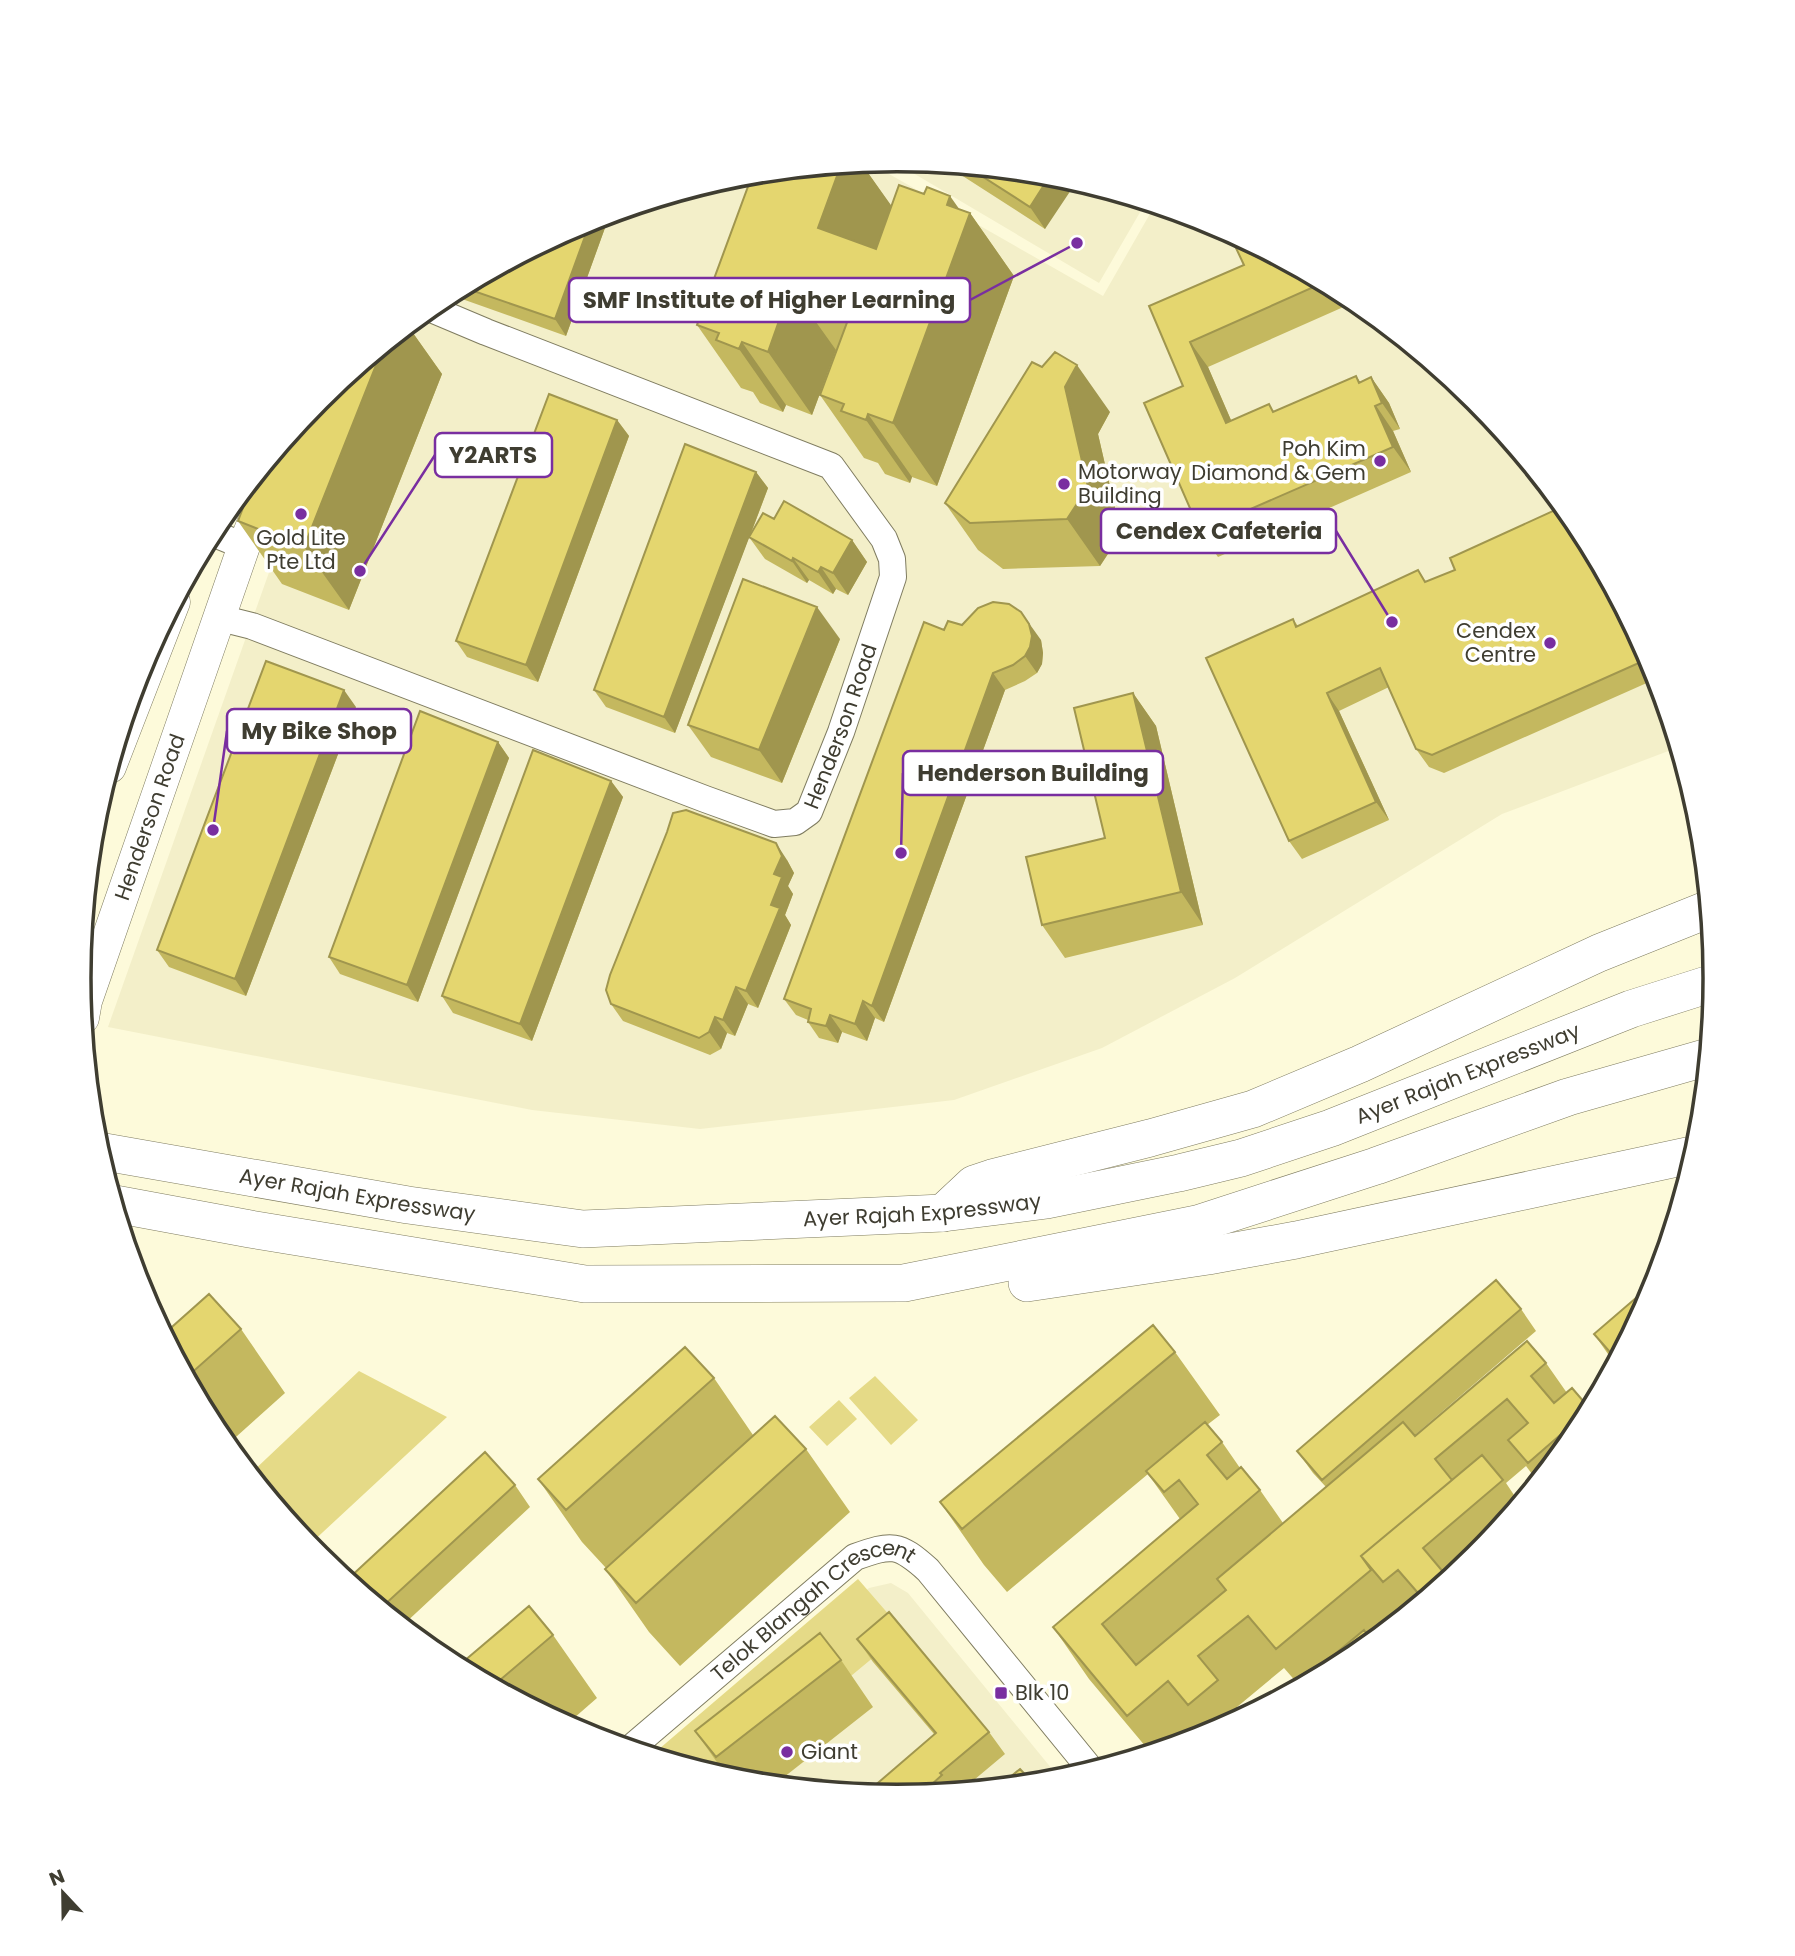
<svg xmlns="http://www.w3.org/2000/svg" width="1795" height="1956" font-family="Poppins,sans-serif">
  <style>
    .built { fill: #f3efc9 }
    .green { fill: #e5da87 }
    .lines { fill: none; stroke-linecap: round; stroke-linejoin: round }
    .minor-casing { stroke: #7f7c60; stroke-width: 28 }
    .major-casing { stroke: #7f7c60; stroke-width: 33 }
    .highway-casing { stroke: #7f7c60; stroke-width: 38 }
    .minor { stroke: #fff; stroke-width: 26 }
    .major { stroke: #fff; stroke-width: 32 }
    .highway { stroke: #fff; stroke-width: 37 }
    .wall { fill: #c4b85f }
    .shaded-wall { fill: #a0964e }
    .building { fill: #e4d66f; stroke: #a0964e; stroke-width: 2 }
    .poi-dot { fill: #792ea0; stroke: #fff; stroke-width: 2.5 }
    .labels { text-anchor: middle; stroke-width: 7; stroke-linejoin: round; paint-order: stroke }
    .poi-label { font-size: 21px; fill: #3f3d31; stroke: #fff; text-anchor: start }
    .street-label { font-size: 21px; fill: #3f3d31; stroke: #fff }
    .rim { fill: none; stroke: #3f3d31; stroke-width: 3.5 }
    .leader { fill: none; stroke: #792ea0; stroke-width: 2.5 }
    .callout-dot { fill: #792ea0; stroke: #fff; stroke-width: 2.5 }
    .callout { fill: #fff; stroke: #792ea0; stroke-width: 2.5 }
    .callout-label { font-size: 23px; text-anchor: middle; font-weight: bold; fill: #3f3d31 }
  </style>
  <rect width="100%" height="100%" fill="#fdfada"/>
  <!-- built -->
  <path class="built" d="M898 159 1058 175 1146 202 1099 283 891 160Z
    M868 162 1103 296 1155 205 1211 222 1353 297 1477 399 1578 523 1654 665 1679 747 1502 814 1235 978 1102 1048 954 1100 700 1129 532 1110 108 1027 335 386 443 297 585 221 738 175Z
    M891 1583 908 1593 1061 1780 897 1797 737 1781 669 1760 869 1588Z"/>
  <!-- green -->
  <path class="green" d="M359 1371 447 1417 309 1545 250 1474Z
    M875 1376 918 1420 891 1445 849 1398Z
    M839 1400 857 1419 827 1446 809 1427Z
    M858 1579 904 1632 728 1778 652 1755Z"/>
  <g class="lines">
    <!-- minor casing -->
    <g class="minor-casing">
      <g id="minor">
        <path d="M212 533 244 546"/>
        <path id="s1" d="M220 618 252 626 705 799 774 824 795 822 809 812 841 732 893 577 892 559 884 539 831 466 486 332 429 308"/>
        <path id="s2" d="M631 1748 855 1557C892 1544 898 1543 928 1570L1092 1771"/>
      </g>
    </g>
    <!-- major casing -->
    <g class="major-casing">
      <g id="major">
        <path d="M110 767 174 602"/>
        <path id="s3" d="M83 1018 86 1001 244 546 287 438"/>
      </g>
    </g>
    <!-- highway casing -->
    <g class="highway-casing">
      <g id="highway">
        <path id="s4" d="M99 1151 408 1205 583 1229 943 1213 1047 1200 1179 1173 1241 1158 1331 1128 1631 1009 1716 982"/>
        <path d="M115 1204 250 1229 585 1284 904 1283 1197 1224 1376 1166 1568 1097 1708 1057"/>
        <path d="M943 1213 974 1184 992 1178 1150 1138 1253 1109 1360 1064 1599 953 1709 909"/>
        <path d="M1027 1283 1208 1256 1296 1240 1696 1154"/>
      </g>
    </g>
    <!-- minor -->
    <use href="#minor" class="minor"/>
    <!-- major -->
    <use href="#major" class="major"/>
    <!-- highway -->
    <use href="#highway" class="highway"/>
  </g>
  <!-- wall -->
  <path class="wall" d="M861 163 891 206 960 209 970 213 1014 276 937 486 912 477 910 483 885 474 878 463 864 458 820 395 836 350 812 415 786 405 783 412 760 403 753 392 741 388 697 325 753 173Z
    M944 164 1058 175 1045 229Z
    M610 214 566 336 448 294 585 221Z
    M1228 231 1353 297 1357 301 1208 367 1231 420 1275 411 1356 376 1360 382 1371 377 1389 403 1400 429 1393 431 1411 472 1218 557 1200 531 1183 386 1149 306 1244 265Z
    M408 326 442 374 349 610 282 584 238 521 319 399Z
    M1110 412 1098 434 1121 534 1100 566 1003 569 978 550 945 503Z
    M617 420 629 436 538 682 467 657 456 641Z
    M756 472 768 488 750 536 774 519 852 540 867 562 848 595 836 589 833 594 809 580 807 583 765 559 749 537 675 733 606 707 594 690Z
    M1578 523 1654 665 1658 678 1444 773 1429 767 1416 749 1389 687 1339 711 1389 820 1302 859 1289 841 1293 619 1298 626 1418 570 1426 582Z
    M962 625 1041 640 1043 653 1042 664 1037 673 1025 681 1005 690 884 1022 875 1018 867 1041 842 1032 838 1043 819 1038 808 1022V1020L796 1015 784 999 944 630Z
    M840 639 782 783 711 757 688 725Z
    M1133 693 1156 726 1203 925 1065 958 1042 925 1105 838Z
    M356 707 246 996 169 967 157 950Z
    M498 742 509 758 418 1002 340 974 329 957Z
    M611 781 623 797 532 1041 453 1013 442 996Z
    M787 860 794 873 788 886 793 894 785 915 791 925 758 1008 748 1004 735 1036 727 1033 721 1049 710 1055 623 1021 611 1004Z
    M1654 1292 1615 1364 1594 1334Z
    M1521 1309 1536 1331 1415 1435 1546 1363 1567 1393 1572 1388 1590 1410 1578 1433 1538 1482 1526 1466 1506 1483 1520 1504 1476 1557 1352 1659 1298 1684 1284 1668 1237 1707 1244 1717 1210 1735 1207 1736 1205 1733 1199 1738 1151 1753 1089 1679 1053 1627 1180 1519 1148 1474 1007 1592 984 1565 940 1502 1175 1352 1220 1415 1207 1425 1222 1442 1240 1468 1260 1490 1283 1523 1326 1487 1313 1473 1297 1451Z
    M241 1329 285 1393 227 1445 217 1433 164 1334Z
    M714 1378 753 1435 806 1449 850 1512 680 1666 649 1632 605 1569 606 1568 582 1542 538 1479Z
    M515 1485 530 1507 402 1626 347 1580Z
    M553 1635 597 1698 566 1725 457 1667Z
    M857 1639 989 1732 1005 1754 962 1790 897 1797 934 1734 873 1662Z
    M841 1660 873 1707 774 1785 737 1781 728 1778 695 1731Z"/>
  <!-- shaded-wall -->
  <path class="shaded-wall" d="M861 163 893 208 862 291 818 228 841 165Z
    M1051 174 1058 175 1077 181 1045 229 1030 207Z
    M950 196 967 220 970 213 1014 276 937 486 893 423 947 205Z
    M610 214 566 336 555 319 591 220Z
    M791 287 836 350 812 415 768 352Z
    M408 326 442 374 349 610 304 547 384 345Z
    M742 342 786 405 783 412 739 349Z
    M1190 342 1208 367 1243 448 1226 423Z
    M1077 365 1110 412 1098 434 1121 534 1100 566 1067 519 1065 387Z
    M1356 376 1393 431 1411 472 1393 447Z
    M1371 377 1389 403 1400 429 1382 403Z
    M868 414 912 477 910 483 866 420Z
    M617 420 629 436 538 682 526 665Z
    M756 472 768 488 675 733 664 717Z
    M852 540 867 562 848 595 833 573Z
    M793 558 809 580 807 583 792 561Z
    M821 567 836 589 833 594 818 572Z
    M817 607 840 639 782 783 759 750Z
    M1021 612 1041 640 1043 653 1042 664 1037 673 1025 656Z
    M993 673 1005 690 884 1022 872 1006Z
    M344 690 356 707 246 996 235 979Z
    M1133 693 1156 726 1203 925 1181 892Z
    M1327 693 1339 711 1389 820 1376 802Z
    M498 742 509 758 418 1002 407 985Z
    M611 781 623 797 532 1041 520 1024Z
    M776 843 787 860 794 873 788 886 793 894 785 915 791 925 758 1008 746 991 771 905 774 874Z
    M736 987 748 1004 735 1036 723 1020Z
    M863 1001 875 1018 867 1041 855 1024Z
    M830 1015 842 1032 838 1043 826 1026Z
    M715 1017 727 1033 721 1049 709 1032Z"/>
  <!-- building -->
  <path class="building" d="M841 165 818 228 876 249 899 185 924 194 927 187 950 196 947 205 970 213 893 423 868 414 866 420 841 411 844 404 820 395 852 309 791 287 768 352 742 342 739 349 716 340 719 333 697 325 753 173Z
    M966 166 1051 174 1030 207Z
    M591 220 555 319 462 287 585 221Z
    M1228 231 1325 282 1190 342 1226 423 1269 404 1273 412 1356 376 1359 383 1371 377 1382 403 1375 406 1393 447 1200 531 1144 403 1183 386 1149 306 1244 265Z
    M384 345 304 547 238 521 255 476 319 399Z
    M1055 352 1077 365 1065 387 1088 487 1067 519 970 523 945 503 1032 362 1042 367Z
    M549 394 617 420 526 665 456 641Z
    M685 444 756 472 664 717 594 690Z
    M784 501 852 540 833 573 821 567 818 572 793 558 792 561 749 537 763 513 774 519Z
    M1564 506 1578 523 1650 658 1432 755 1416 749 1380 668 1327 693 1376 802 1289 841 1206 658 1293 619 1296 627 1418 570 1425 582 1455 570 1450 558Z
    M743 579 817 607 759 750 688 725Z
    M993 602 1009 604 1021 612 1029 624 1032 636 1030 647 1025 656 1013 665 993 673 872 1006 863 1001 855 1024 830 1015 826 1026 808 1022 811 1009 784 999 924 622 944 630 948 621 962 625 978 608Z
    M266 661 344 690 235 979 157 950Z
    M1133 693 1181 892 1042 925 1026 857 1105 838 1074 708Z
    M420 711 498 742 407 985 329 957Z
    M533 750 611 781 520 1024 442 996Z
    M686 810 776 843 782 856 774 874 782 877 771 905 780 908 746 991 736 987 723 1020 715 1017 709 1032 699 1038 611 1004 606 990 610 975 667 832 673 813Z
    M1658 1279 1654 1292 1617 1360 1594 1334Z
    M1496 1280 1521 1309 1322 1480 1297 1451Z
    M209 1294 241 1329 187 1377 164 1334Z
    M1153 1325 1175 1352 962 1529 940 1502Z
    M1527 1341 1546 1363 1531 1376 1554 1403 1572 1388 1590 1409 1528 1463 1508 1440 1528 1423 1507 1399 1435 1459 1452 1480 1361 1556 1371 1570 1276 1649 1248 1616 1198 1656 1218 1680 1188 1705 1168 1681 1127 1716 1053 1627 1198 1504 1179 1480 1164 1492 1146 1471 1205 1422 1222 1442 1207 1455 1227 1479 1241 1467 1260 1490 1102 1624 1136 1665 1226 1590 1217 1579 1403 1422 1415 1436Z
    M685 1347 714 1378 566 1510 538 1479Z
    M775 1416 806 1449 636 1603 605 1569Z
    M485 1452 515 1485 381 1608 347 1580Z
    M1482 1455 1503 1480 1423 1548 1444 1573 1464 1556 1469 1563 1410 1612 1404 1605 1418 1593 1398 1570 1383 1582 1361 1556Z
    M529 1606 553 1635 493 1686 457 1667Z
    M889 1612 989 1732 940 1773 942 1775 920 1795 897 1797 865 1794 936 1733 857 1639Z
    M1364 1630 1373 1642 1352 1659 1288 1693Z
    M820 1633 841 1660 716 1757 695 1731Z
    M1020 1769 1033 1783 998 1787Z"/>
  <!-- markers -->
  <g class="poi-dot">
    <circle cx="1380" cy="461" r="7"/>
    <circle cx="1064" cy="484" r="7"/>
    <circle cx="301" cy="514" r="7"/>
    <circle cx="1550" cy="643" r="7"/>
    <rect x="994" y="1686" width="14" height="14" rx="3.5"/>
    <circle cx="787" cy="1752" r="7"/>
  </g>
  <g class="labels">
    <!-- poi labels -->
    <g class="poi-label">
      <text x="1366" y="456" text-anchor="end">Poh Kim<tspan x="1366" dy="24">Diamond &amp; Gem</tspan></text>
      <text x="1078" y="479">Motorway<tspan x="1078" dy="24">Building</tspan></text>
      <text x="301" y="545" text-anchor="middle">Gold Lite<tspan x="301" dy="24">Pte Ltd</tspan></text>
      <text x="1536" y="638" text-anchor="end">Cendex<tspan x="1536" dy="24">Centre</tspan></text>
      <text x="1015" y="1700">Blk 10</text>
      <text x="801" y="1759">Giant</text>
    </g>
    <!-- street labels -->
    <g class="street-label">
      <text dy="7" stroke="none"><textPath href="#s1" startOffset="721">Henderson Road</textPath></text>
      <text dy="7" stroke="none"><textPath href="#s3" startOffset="212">Henderson Road</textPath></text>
      <text dy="7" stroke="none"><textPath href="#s4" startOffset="1396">Ayer Rajah Expressway</textPath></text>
      <text dy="7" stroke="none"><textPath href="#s4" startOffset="262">Ayer Rajah Expressway</textPath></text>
      <text dy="7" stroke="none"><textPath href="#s4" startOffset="830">Ayer Rajah Expressway</textPath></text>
      <text dy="7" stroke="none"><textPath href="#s2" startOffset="233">Telok Blangah Crescent</textPath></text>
    </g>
  </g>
  <!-- crop -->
  <path d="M0 0H1795V1956H0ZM91 978a806 806 0 1 1 1612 0a806 806 0 1 1-1612 0Z" fill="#fff" fill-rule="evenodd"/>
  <path class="rim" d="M91 978a806 806 0 1 1 1612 0a806 806 0 1 1-1612 0Z"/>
  <!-- callouts -->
  <path class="leader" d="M1077 243L970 300M360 571L435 455M1392 622L1336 531M213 830L227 731M901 853L903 773"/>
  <g class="callout-dot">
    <circle cx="1077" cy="243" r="7"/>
    <circle cx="360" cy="571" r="7"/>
    <circle cx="1392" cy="622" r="7"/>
    <circle cx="213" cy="830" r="7"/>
    <circle cx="901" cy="853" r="7"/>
  </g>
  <g class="callout">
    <rect x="569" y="278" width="401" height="44" rx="7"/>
    <rect x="435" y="433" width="117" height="44" rx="7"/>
    <rect x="1101" y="509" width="235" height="44" rx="7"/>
    <rect x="227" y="709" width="184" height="44" rx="7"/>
    <rect x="903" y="751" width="260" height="44" rx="7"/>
  </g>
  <g class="callout-label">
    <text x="769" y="308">SMF Institute of Higher Learning</text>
    <text x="493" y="463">Y2ARTS</text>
    <text x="1219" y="539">Cendex Cafeteria</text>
    <text x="319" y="739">My Bike Shop</text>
    <text x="1033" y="781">Henderson Building</text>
  </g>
  <!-- north arrow -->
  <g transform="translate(63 1893) rotate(338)" stroke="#ffffff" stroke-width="5" paint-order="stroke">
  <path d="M0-5L12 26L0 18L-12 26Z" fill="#3f3d31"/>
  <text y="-10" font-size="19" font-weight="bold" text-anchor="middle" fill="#3f3d31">N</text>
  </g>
</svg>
